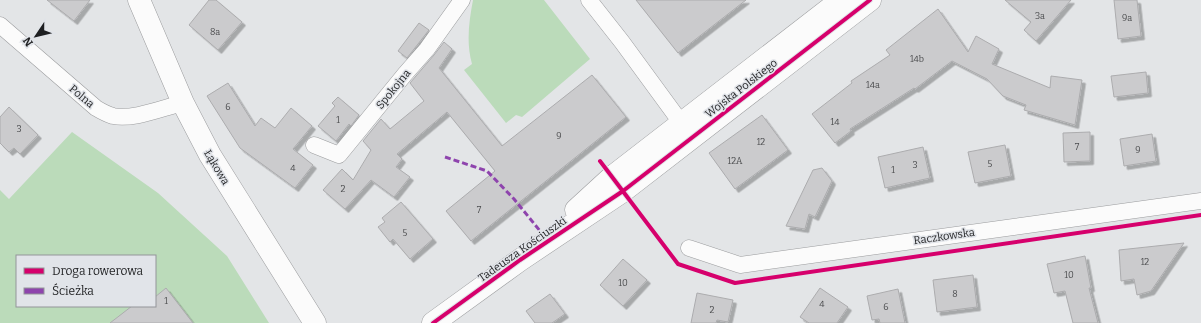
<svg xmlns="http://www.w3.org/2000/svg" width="1201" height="323" font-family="Bitter,serif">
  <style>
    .green { fill: #bbdbba; fill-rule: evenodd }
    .building { fill: #cbcbcd; stroke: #acacae; filter: url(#shadow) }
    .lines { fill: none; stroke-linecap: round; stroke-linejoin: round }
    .street-casing { stroke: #9b9c9e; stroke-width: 17 }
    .secondary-casing { stroke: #9b9c9e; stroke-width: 23 }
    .street { stroke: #fbfbfb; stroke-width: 16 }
    .secondary { stroke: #fbfbfb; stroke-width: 22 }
    .quiet { stroke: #8e44ad; stroke-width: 3; stroke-dasharray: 6 3; stroke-linecap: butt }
    .cycleway-casing { stroke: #e1e4e9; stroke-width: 6 }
    .cycleway { stroke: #d6006c; stroke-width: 4 }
    .labels { text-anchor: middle; stroke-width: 3; stroke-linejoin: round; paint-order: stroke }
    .number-label { font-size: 9px; fill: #4c4d4f }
    .street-label { font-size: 11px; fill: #1e1f21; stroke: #e1e4e9 }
  </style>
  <defs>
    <filter id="shadow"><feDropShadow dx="3.5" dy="3.5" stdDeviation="0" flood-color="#0004"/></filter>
  </defs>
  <rect width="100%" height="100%" fill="#e3e5e7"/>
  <!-- green -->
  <path class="green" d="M473 0H544L590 59 522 117 516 115 506 123 464 70 472 64C466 43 469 21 473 0Z
    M72 132 158 193 227 256 269 323H0V190L9 199ZM17 256H155V306H17Z"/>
  <!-- building -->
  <path class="building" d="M47 0H90L74 21Z
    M209 0H216L242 22 218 50 189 25Z
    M636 0H746L678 53Z
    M1005 0H1071L1036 41 1024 30 1031 22Z
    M1114 0H1137L1141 36 1118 39Z
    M938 9 968 52 976 36 999 49 992 64 1050 88 1051 76 1082 80 1075 125 1024 110 1026 105 1003 96 987 79 952 61 915 89 914 88 850 129 851 131 835 143 812 114 852 83 851 81 890 55 886 50Z
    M419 23 429 30 407 58 398 51Z
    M444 42 452 49 439 68 502 146 592 75 626 117 471 241 446 211 495 171 447 112 397 154 402 159 396 167 410 177 394 197 371 180 345 209 323 190 342 169 353 180 371 150 363 141 381 119 390 129 424 101 410 83 434 55Z
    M1146 72 1148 93 1114 97 1111 76Z
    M228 83 255 126 261 118 275 128 291 108 312 126 293 149 313 165 295 188 240 148 207 96Z
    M338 97 359 115 351 126 349 124 336 141 318 126 335 106 332 103Z
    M9 107 38 135 20 154 14 148 9 152 0 143V117Z
    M762 115 788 150 735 189 709 153Z
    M1090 132V161L1064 162 1063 133Z
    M1152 134 1156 161 1124 166 1120 139Z
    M1005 145 1011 176 975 183 968 152Z
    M923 147 930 178 885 188 878 157Z
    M822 168 832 181 815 217 809 214 805 229 786 226 813 170Z
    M401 202 433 239 410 259 393 239 390 242 378 227 385 222 382 218Z
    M1184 243 1151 291 1137 295 1134 279 1121 281 1119 250Z
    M1085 256 1091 288H1089L1098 323H1073L1065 291 1054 293 1047 264Z
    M623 259 647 280 623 306 600 285Z
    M973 275 977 307 937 312 933 280Z
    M166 288 193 323H110L132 306H155V297Z
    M820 288 848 307 837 323H809L800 317Z
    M898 289 905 323H880L879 319 872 320 867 296Z
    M697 293 733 300 728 322 717 320 716 323H691Z
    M550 294 565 314 552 323H535L526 311Z"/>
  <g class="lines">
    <!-- street casing -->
    <g class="street-casing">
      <path id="street" d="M589 0 622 42 682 124
        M0 25 96 108C101 111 106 114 113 116 134 120 162 108 183 103
        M314 145 339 155 405 74 427 49 462 0
        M689 248 740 265 1201 201"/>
    </g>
    <!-- secondary casing -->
    <g class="secondary-casing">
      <path id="secondary" d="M139 0 183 103 210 155 315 323
        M576 210 612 177 841 0
        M433 323 520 260 623 191 870 0"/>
    </g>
    <!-- street -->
    <use href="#street" class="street"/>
    <!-- secondary -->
    <use href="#secondary" class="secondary"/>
    <!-- quiet -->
    <path class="quiet" d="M445 157 487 171 514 199 545 237"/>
    <!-- cycleway casing -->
    <g class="cycleway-casing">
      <path id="cycleway" d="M600 161 678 264 735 283 1201 215
        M433 323 520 260 623 191 870 0"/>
    </g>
    <!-- cycleway -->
    <use href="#cycleway" class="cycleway"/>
  </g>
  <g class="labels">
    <!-- number labels -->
    <g class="number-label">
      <text x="1040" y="19">3a</text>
      <text x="1127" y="21">9a</text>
      <text x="215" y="35">8a</text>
      <text x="917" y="62">14b</text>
      <text x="873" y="88">14a</text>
      <text x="228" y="110">6</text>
      <text x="338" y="123">1</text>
      <text x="835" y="125">14</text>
      <text x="19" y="132">3</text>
      <text x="559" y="139">9</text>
      <text x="761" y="145">12</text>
      <text x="1077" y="150">7</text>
      <text x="1138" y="153">9</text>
      <text x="735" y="164">12A</text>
      <text x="990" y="167">5</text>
      <text x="915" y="168">3</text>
      <text x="293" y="171">4</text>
      <text x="893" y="173">1</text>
      <text x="343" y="192">2</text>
      <text x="479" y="213">7</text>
      <text x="405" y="236">5</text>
      <text x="1145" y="265">12</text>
      <text x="1069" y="278">10</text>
      <text x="623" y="286">10</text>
      <text x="955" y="297">8</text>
      <text x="166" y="304">1</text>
      <text x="822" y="307">4</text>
      <text x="886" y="310">6</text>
      <text x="712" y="313">2</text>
    </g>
    <!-- street labels -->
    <g class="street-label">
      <text transform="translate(741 88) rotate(-38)" y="4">Wojska Polskiego</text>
      <text transform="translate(393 89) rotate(-51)" y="4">Spokojna</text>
      <text transform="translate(82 96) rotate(40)" y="4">Polna</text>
      <text transform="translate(217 167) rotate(59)" y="4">Łąkowa</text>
      <text transform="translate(944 236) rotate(-8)" y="4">Raczkowska</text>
      <text transform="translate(522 249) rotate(-35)" y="4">Tadeusza Kościuszki</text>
    </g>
  </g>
  <!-- legend -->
  <rect x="16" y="255" width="140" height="52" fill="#e1e4e9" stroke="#939599"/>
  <rect x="24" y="268" width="20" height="6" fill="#d6006c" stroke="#939599"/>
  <text x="52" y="275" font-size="12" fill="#1e1f21">Droga rowerowa</text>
  <rect x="24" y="288" width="20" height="6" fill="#8e44ad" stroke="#939599"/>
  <text x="52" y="295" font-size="12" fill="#1e1f21">Ścieżka</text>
  <!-- north arrow -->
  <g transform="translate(36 36) rotate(235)" stroke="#e1e4e9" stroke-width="3" paint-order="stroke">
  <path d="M0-3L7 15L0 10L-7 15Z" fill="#1e1f21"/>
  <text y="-6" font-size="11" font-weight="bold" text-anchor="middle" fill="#1e1f21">N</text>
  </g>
</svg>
